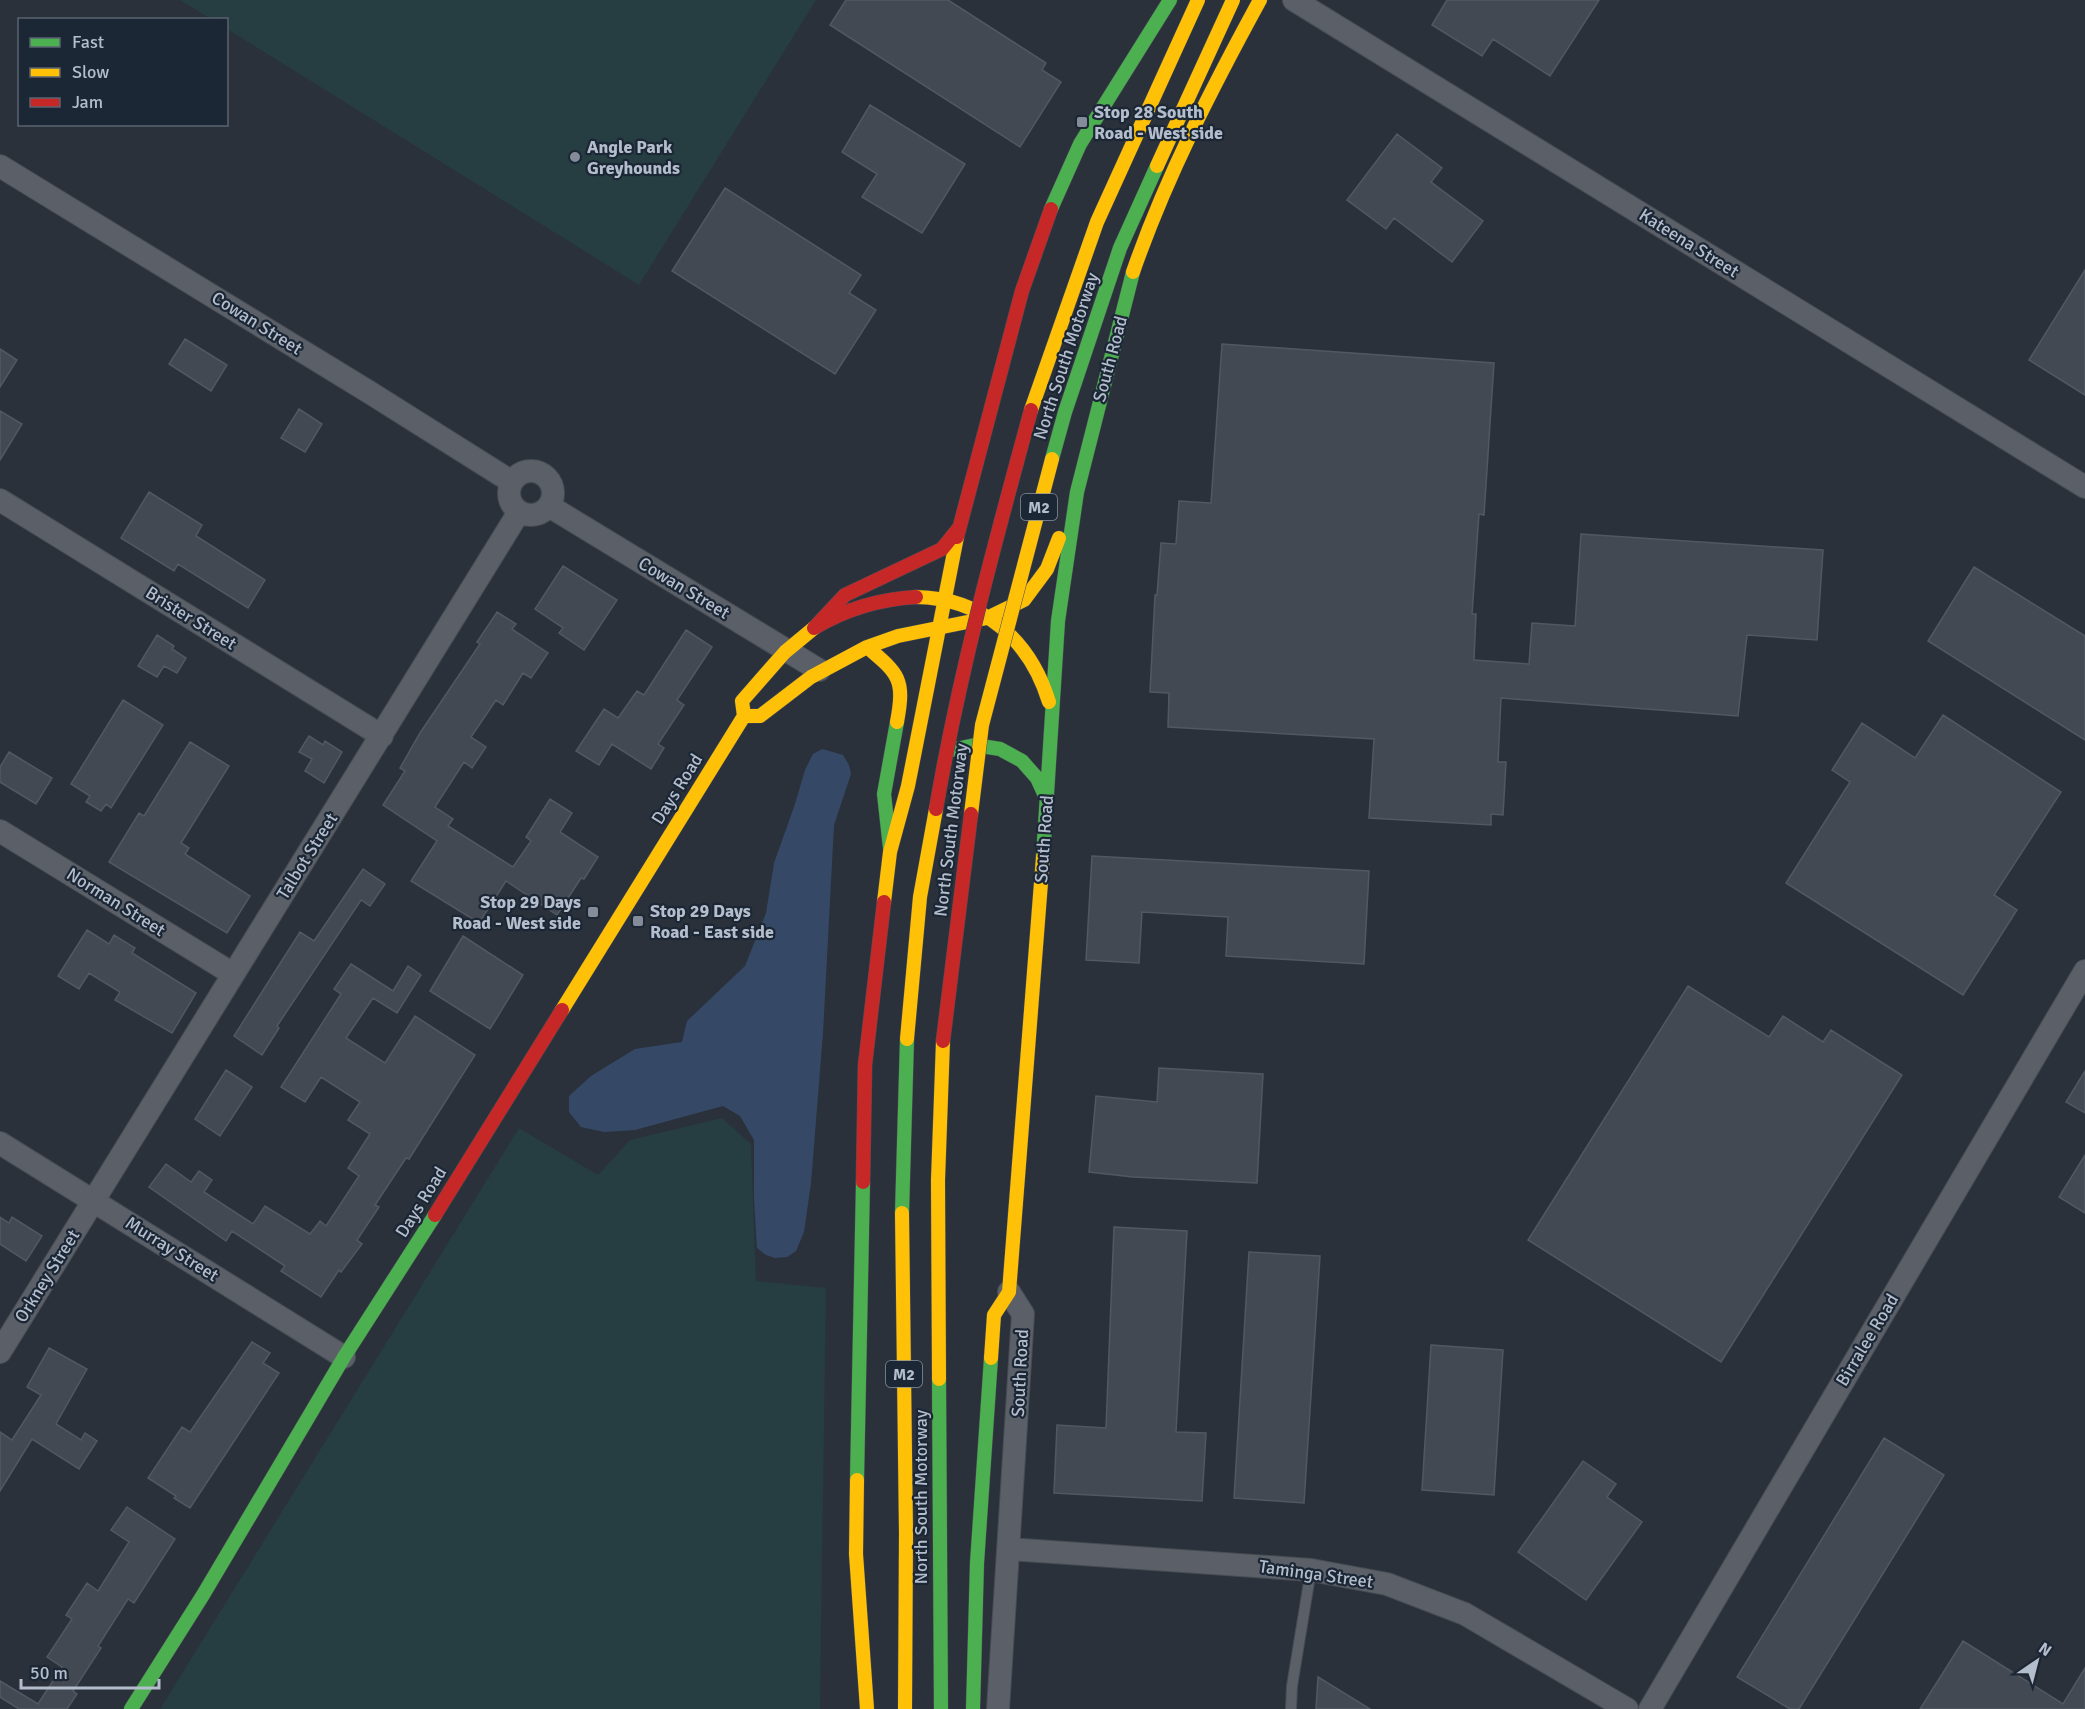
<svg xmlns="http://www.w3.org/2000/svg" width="2085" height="1709" font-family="Signika,sans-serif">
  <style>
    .green { fill: #263d42 }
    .water { fill: #354966 }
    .building { fill: #434952; stroke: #525862; stroke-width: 1.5 }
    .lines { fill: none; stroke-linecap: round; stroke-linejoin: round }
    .lane-casing { stroke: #474c53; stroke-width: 12 }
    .street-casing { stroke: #474c53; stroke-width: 24 }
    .fast-casing { stroke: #474c53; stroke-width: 15 }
    .slow-casing { stroke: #474c53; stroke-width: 15 }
    .jam-casing { stroke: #474c53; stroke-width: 15 }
    .lane { stroke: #5b6068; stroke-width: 10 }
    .street { stroke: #5b6068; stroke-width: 22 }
    .fast { stroke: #4caf50; stroke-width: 14 }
    .slow { stroke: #ffc107; stroke-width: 14 }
    .jam { stroke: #c62828; stroke-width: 14 }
    .fast-bridge-casing { stroke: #474d56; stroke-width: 15; stroke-linecap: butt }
    .slow-bridge-casing { stroke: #474d56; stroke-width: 15; stroke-linecap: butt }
    .jam-bridge-casing { stroke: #474d56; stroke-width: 15; stroke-linecap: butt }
    .fast-bridge { stroke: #4caf50; stroke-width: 14 }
    .slow-bridge { stroke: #ffc107; stroke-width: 14 }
    .jam-bridge { stroke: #c62828; stroke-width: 14 }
    .poi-dot { fill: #848c99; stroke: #1c2736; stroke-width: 2 }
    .labels { text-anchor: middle; stroke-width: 4.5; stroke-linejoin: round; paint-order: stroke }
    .shield { fill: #1c2736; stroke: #86909f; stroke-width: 1.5 }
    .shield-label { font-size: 16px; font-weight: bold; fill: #b4bdcc }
    .poi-label { font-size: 18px; font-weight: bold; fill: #b4bdcc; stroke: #1c2736; text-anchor: start }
    .street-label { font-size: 18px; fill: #b4bdcc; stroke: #1c2736 }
  </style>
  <rect width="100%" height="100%" fill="#2a313b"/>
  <!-- green -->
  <path class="green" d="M180 0H816L639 285 227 29 226 20 211 19Z
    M722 1118 751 1144 756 1281 826 1288 820 1709H160L519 1128 598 1175 630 1140Z"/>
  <!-- water -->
  <path class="water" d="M822 749 843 755 849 765 851 774 834 825 823 1033 811 1183 804 1232 796 1251 787 1257 775 1258 766 1255 757 1248 754 1199V1140L740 1116 723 1106 635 1130 604 1132 581 1127 569 1112V1096L591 1076 635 1049 682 1042 687 1021 745 966 766 913 774 863 795 804 805 770 813 754Z"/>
  <!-- building -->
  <path class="building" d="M846 0H948L1046 63 1042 70 1061 82 1020 147 830 25Z
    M1447 0H1599L1550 76 1493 39 1482 56 1432 25Z
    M870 105 965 164 922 233 862 197 877 174 842 152Z
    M1397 134 1442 168 1431 182 1483 221 1452 262 1394 218 1386 229 1347 200Z
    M725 188 861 275 849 293 876 310 835 374 672 271Z
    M2085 270V395L2029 360Z
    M185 339 227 365 211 391 169 364Z
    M1222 344 1494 363 1484 515 1479 514 1472 614H1476L1474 660 1529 664 1532 623 1575 626 1581 534 1823 550 1817 640 1747 635 1738 716 1501 698 1498 762H1506L1503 815 1491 814V825L1369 818 1374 739 1168 727 1169 693 1150 692 1155 595H1157L1161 543 1176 544 1179 501 1211 503Z
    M0 349 17 360 0 387Z
    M299 409 322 424 305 452 281 438Z
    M0 411 22 424 0 460Z
    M149 492 202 525 196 536 265 580 248 608 178 564 174 571 121 538Z
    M563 566 617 600 584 650 559 633 563 628 535 609Z
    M1974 567 2085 636V740L1928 641Z
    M497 612 516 624 512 629 548 653 531 678 523 673 503 705 496 700 471 737 486 747 472 768 464 762 435 807 453 819 448 826 513 867 531 841 526 837 550 799 572 813 560 832 598 857 584 879 581 878 557 915 506 881 479 923 411 881 437 841 383 805 405 771 400 768 420 733 480 644 477 642Z
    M686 630 712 647 677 700 684 705 658 744 664 748 651 769 612 744 599 765 576 751 604 709 618 718 637 691 644 695Z
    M157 635 174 646 172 649 186 658 177 673 164 666 157 677 138 666Z
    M123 700 163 725 111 808 106 804 101 811 86 802 90 796 71 784Z
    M1943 715 2061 792 1994 895 2017 910 1963 995 1786 883 1850 782 1832 770 1862 723 1915 758Z
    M309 736 323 745 325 741 342 752 324 783 305 771 312 759 299 752Z
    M190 742 229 766 181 843 189 848 185 854 250 896 227 933 109 862 139 813 144 816Z
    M9 752 52 778 36 804 0 782V767Z
    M1092 856 1369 871 1364 964 1226 956 1228 917 1142 912 1139 963 1086 960Z
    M363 869 385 884 370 906 361 900 277 1026 279 1028 262 1055 234 1036 300 932 314 941Z
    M87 930 109 944 114 935 135 948 132 953 196 993 172 1033 115 1000 120 992 89 973 79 989 58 976Z
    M463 936 523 975 490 1029 430 991Z
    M351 964 393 991 408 966 421 975 397 1013 373 998 346 1038 385 1063 415 1016 475 1055 409 1159 406 1158 375 1205 379 1207 357 1240 362 1244 341 1272 339 1270 321 1297 281 1271 285 1266 232 1231 226 1241 149 1187 166 1164 191 1182 199 1171 212 1180 204 1192 253 1224 265 1206 310 1234 320 1221 326 1226 359 1176 348 1168 370 1134 348 1120 360 1102 321 1077 305 1102 281 1087 341 994 334 989Z
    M1688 986 1769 1037 1783 1016 1823 1042 1831 1030 1902 1075 1721 1362 1528 1240Z
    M1159 1068 1263 1074 1257 1183 1133 1177 1089 1172 1096 1096 1157 1102Z
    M226 1070 252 1087 220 1136 195 1119Z
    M2085 1071V1113L2066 1102Z
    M2085 1155V1213L2059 1197Z
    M0 1217 9 1223 12 1217 42 1236 26 1261 0 1244Z
    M1114 1227 1187 1231 1176 1432 1206 1433 1202 1501 1054 1493 1057 1425 1106 1428Z
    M1249 1252 1320 1256 1304 1503 1234 1498Z
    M252 1342 270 1353 263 1363 279 1373 190 1508 174 1498 176 1496 148 1478 182 1427 190 1432Z
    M1431 1345 1503 1350 1494 1495 1422 1490Z
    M49 1348 87 1369 56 1424 81 1440 85 1433 97 1441 79 1469 32 1439 0 1491V1432L12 1440 41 1395 27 1387Z
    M1884 1438 1944 1475 1799 1709H1790L1737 1677Z
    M1583 1461 1616 1484 1607 1497 1642 1522 1586 1600 1518 1552Z
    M127 1507 175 1539 134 1603 128 1599 98 1646 101 1648 73 1691 77 1694 67 1709H19L0 1697V1681L38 1704 62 1667 47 1657 72 1619 66 1615 87 1583 98 1591 129 1542 111 1530Z
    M1963 1641 2063 1704 2085 1668V1709H1920Z
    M1318 1677 1370 1709H1316Z"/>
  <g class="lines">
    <!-- lane casing -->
    <g class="lane-casing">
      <path id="lane" d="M1291 1709 1292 1686 1311 1570"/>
    </g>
    <!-- street casing -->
    <g class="street-casing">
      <path id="street" d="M1294 0 2085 487
        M0 166 369 392 512 482
        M509 493a22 22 0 1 1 44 0a22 22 0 1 1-44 0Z
        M0 500 382 736
        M549 506 819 670
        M0 831 233 974
        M0 1143 344 1357
        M0 1352 519 512
        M1009 1549 1311 1570 1387 1584 1465 1614 1627 1709
        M998 1709 1023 1314 1009 1292
        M1650 1709 2085 971"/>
    </g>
    <!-- fast casing -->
    <g class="fast-casing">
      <path id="fast" d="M1051 209 1080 144 1170 0
        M951 750 975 745 1000 749 1022 761 1037 778 1047 800
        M890 848 884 794 897 722
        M1043 857 1058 621 1077 492 1133 272
        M902 1213 907 1039
        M939 1379 941 1709
        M857 1480 863 1182
        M131 1709 203 1595 344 1357 435 1215
        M973 1709 977 1563 991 1358"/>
    </g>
    <!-- slow casing -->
    <g class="slow-casing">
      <path id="slow" d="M1133 272C1166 177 1212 88 1260 0
        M916 597C983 598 1030 640 1049 702
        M867 647 898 636 987 618 1024 600 1047 569 1059 538
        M744 716H760L811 677 867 647C899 674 905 679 897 722
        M884 902 890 852 908 786 957 537
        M562 1010 744 716 742 701 785 652 814 628
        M902 1213 906 1533 905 1709
        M991 1358 994 1315 1009 1292 1043 857
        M939 1379 938 1180 943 1041
        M857 1480 856 1554 867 1709"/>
    </g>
    <!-- jam casing -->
    <g class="jam-casing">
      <path id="jam" d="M957 537 1022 291 1051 209
        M814 628C846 609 879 599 916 597
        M814 628 845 595 942 549 959 528
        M863 1182 865 1065 884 902
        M435 1215 562 1010"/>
    </g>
    <!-- lane -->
    <use href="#lane" class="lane"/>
    <!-- street -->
    <use href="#street" class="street"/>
    <!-- fast -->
    <use href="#fast" class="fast"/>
    <!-- slow -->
    <use href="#slow" class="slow"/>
    <!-- jam -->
    <use href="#jam" class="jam"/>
    <!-- fast-bridge casing -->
    <g class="fast-bridge-casing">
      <path id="fast-bridge" d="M1052 459 1065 412 1120 248 1157 166"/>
    </g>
    <!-- slow-bridge casing -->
    <g class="slow-bridge-casing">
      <path id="slow-bridge" d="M1157 166 1233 0
        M1031 410 1097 222 1198 0
        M971 814 982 725 1052 459
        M907 1039 920 897 936 809"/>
    </g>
    <!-- jam-bridge casing -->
    <g class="jam-bridge-casing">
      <path id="jam-bridge" d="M936 809C959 674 995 542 1031 410
        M943 1041 971 814"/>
    </g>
    <!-- fast-bridge -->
    <use href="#fast-bridge" class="fast-bridge"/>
    <!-- slow-bridge -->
    <use href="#slow-bridge" class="slow-bridge"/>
    <!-- jam-bridge -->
    <use href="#jam-bridge" class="jam-bridge"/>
  </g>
  <!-- markers -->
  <g class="poi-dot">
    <rect x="1076" y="116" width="12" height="12" rx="3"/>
    <circle cx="575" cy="157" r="6"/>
    <rect x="587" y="906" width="12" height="12" rx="3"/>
    <rect x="632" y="915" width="12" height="12" rx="3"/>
  </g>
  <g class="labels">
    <!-- shield labels -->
    <g class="shield">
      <rect x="1021" y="494" width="36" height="26" rx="4.5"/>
      <rect x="886" y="1361" width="36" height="26" rx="4.5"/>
    </g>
    <g class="shield-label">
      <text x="1039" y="513">M2</text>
      <text x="904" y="1380">M2</text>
    </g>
    <!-- poi labels -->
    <g class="poi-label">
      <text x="1094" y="118">Stop 28 South<tspan x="1094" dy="21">Road - West side</tspan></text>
      <text x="587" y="153">Angle Park<tspan x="587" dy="21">Greyhounds</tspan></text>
      <text x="581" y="908" text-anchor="end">Stop 29 Days<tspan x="581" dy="21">Road - West side</tspan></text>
      <text x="650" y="917">Stop 29 Days<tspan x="650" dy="21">Road - East side</tspan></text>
    </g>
    <!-- street labels -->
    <g class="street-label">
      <text transform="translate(1689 243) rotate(32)" y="6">Kateena Street</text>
      <text transform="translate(257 323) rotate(32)" y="6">Cowan Street</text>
      <text transform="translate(1066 356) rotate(-72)" y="6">North South Motorway</text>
      <text transform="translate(1110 359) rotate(-75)" y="6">South Road</text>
      <text transform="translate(684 588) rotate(31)" y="6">Cowan Street</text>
      <text transform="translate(191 618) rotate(32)" y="6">Brister Street</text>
      <text transform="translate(677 789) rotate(-58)" y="6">Days Road</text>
      <text transform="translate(951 830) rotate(-83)" y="6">North South Motorway</text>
      <text transform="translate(1044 839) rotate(-86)" y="6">South Road</text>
      <text transform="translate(307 856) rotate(-58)" y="6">Talbot Street</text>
      <text transform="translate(116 902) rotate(32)" y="6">Norman Street</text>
      <text transform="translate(421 1202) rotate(-58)" y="6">Days Road</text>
      <text transform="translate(172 1249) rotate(32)" y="6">Murray Street</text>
      <text transform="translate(47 1276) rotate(-58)" y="6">Orkney Street</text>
      <text transform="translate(1867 1340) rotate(-59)" y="6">Birralee Road</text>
      <text transform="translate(1020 1373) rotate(-87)" y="6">South Road</text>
      <text transform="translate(921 1497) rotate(-90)" y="6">North South Motorway</text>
      <text transform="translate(1316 1574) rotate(8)" y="6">Taminga Street</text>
    </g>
  </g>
  <!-- legend -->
  <rect x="18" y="18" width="210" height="108" fill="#1c2736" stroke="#596372" stroke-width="1.5"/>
  <rect x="30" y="38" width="30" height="9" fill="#4caf50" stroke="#596372" stroke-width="1.5"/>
  <text x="72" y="48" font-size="18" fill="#b4bdcc">Fast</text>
  <rect x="30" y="68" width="30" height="9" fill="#ffc107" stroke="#596372" stroke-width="1.5"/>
  <text x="72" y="78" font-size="18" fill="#b4bdcc">Slow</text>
  <rect x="30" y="98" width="30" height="9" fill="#c62828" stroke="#596372" stroke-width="1.5"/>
  <text x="72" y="108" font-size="18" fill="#b4bdcc">Jam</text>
  <!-- north arrow -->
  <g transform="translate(2037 1661) rotate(35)" stroke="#1c2736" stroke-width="4.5" paint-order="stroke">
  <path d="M0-4.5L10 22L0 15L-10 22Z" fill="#b4bdcc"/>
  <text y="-9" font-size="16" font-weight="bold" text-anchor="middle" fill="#b4bdcc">N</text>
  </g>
  <!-- scale -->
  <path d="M21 1679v9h138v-9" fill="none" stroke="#b4bdcc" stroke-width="3"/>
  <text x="30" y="1679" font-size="18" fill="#b4bdcc" stroke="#1c2736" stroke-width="4.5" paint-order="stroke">50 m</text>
</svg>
